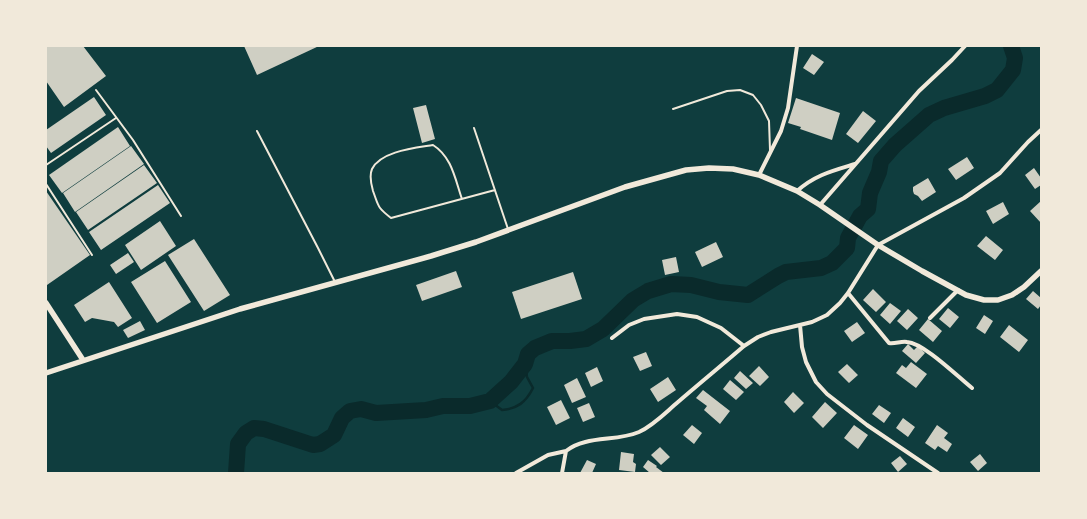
<svg xmlns="http://www.w3.org/2000/svg" width="1087" height="519" font-family="'Nunito Sans',sans-serif">
  <style>
    .lines { fill: none; stroke-linecap: round; stroke-linejoin: round }
    .stream { stroke: #0a2a2b; stroke-width: 2.5 }
    .river { stroke: #0a2a2b; stroke-width: 16 }
    .building { fill: #cfcfc3 }
    .service { stroke: #f1e9da; stroke-width: 2 }
    .minor { stroke: #f1e9da; stroke-width: 4 }
    .secondary { stroke: #f1e9da; stroke-width: 5.5 }
  </style>
  <rect width="100%" height="100%" fill="#0f3d3e"/>
  <g class="lines">
    <!-- stream -->
    <path class="stream" d="M490 401 502 410C517 409 526 402 533 388L527 377 525 364"/>
    <!-- river -->
    <path class="river" d="M236 473 238 444 246 433 254 428 264 429 313 445 320 444 334 435 342 418 350 411 361 409 376 413 426 410 443 406H470L490 401 511 382 525 364 528 354 535 348 552 341H570L586 339 603 329 633 300 648 291 671 284 691 285 719 292 748 295 778 276 786 272 821 268 832 263 847 248 848 238 860 216 868 209 870 193 879 172 881 161 895 145 929 115 944 108 985 96 997 90 1013 70 1015 58 1011 46"/>
  </g>
  <!-- building -->
  <path class="building" d="M46 46H83L106 76 64 107 46 81Z
    M244 46H319L257 75Z
    M812 54 824 62 814 75 803 68Z
    M94 97 106 115 51 153 46 146V130Z
    M796 98 840 113 832 140 800 129 801 127 788 123Z
    M426 105 435 139 422 143 413 108Z
    M863 111 876 121 858 143 846 134Z
    M118 127 130 146 62 193 49 175Z
    M131 146 144 164 75 212 63 193Z
    M967 157 974 168 956 180 948 169Z
    M144 165 157 183 88 230 76 212Z
    M1034 168 1041 178V185L1035 189 1025 175Z
    M928 178 936 192 922 201 918 196 914 194 913 191V187Z
    M158 185 170 203 101 250 89 232Z
    M46 191 90 255 47 285 46 283Z
    M1041 201V223L1030 211Z
    M1003 202 1009 214 993 224 986 211Z
    M160 221 176 246 141 270 125 245Z
    M986 236 1003 250 995 260 977 246Z
    M194 239 230 295 204 311 168 255Z
    M716 242 723 257 702 267 695 252Z
    M128 253 134 262 116 274 110 265Z
    M676 257 679 272 665 275 662 260Z
    M165 261 191 302 157 323 131 282Z
    M456 271 462 287 422 301 416 285Z
    M573 272 582 299 521 319 512 292Z
    M109 282 132 318 118 327 114 322 92 318 85 322 74 305Z
    M873 289 886 302 876 312 863 300Z
    M1033 291 1041 298V305L1038 309 1026 299Z
    M890 303 901 311 890 324 880 315Z
    M948 308 959 317 950 328 939 319Z
    M908 309 918 318 907 330 897 321Z
    M984 315 993 321 985 334 976 328Z
    M928 319 942 331 933 342 919 330Z
    M140 321 145 330 128 338 123 330Z
    M857 322 865 333 852 342 844 331Z
    M1009 325 1028 340 1019 352 1000 337Z
    M908 344 914 350 918 346 925 353 916 363 902 351Z
    M646 352 652 366 640 371 633 357Z
    M911 362 927 374 916 388 896 373 902 365 906 368Z
    M847 364 858 375 849 383 838 372Z
    M759 366 769 377 760 386 749 376Z
    M597 367 603 381 591 387 585 373Z
    M740 371 753 383 746 389 734 378Z
    M668 377 676 390 658 402 650 389Z
    M577 378 586 397 572 403 564 385Z
    M730 380 744 392 736 400 723 389Z
    M703 390 730 411 720 424 704 410 707 406 696 398Z
    M793 392 804 403 794 413 784 402Z
    M561 400 570 418 556 425 547 407Z
    M825 402 837 413 823 428 812 417Z
    M589 403 595 417 583 422 577 408Z
    M879 405 891 413 884 423 872 414Z
    M903 418 915 427 908 437 896 428Z
    M692 425 702 433 694 444 683 435Z
    M854 425 868 435 858 449 844 438Z
    M937 425 948 433 944 438 952 444 947 452 938 446 935 450 925 443Z
    M660 447 670 457 661 465 651 455Z
    M621 452 634 454 633 462 636 464 635 472 619 470Z
    M980 454 987 463 978 471 970 462Z
    M900 456 907 464 898 472 891 463Z
    M587 460 596 464 592 473H580Z
    M648 460 657 466 656 467 664 473H650L643 467Z"/>
  <g class="lines">
    <!-- service -->
    <path class="service" d="M839 46H847
      M96 90 133 140 181 216
      M673 109 727 91 740 90 753 95 761 105 769 121 770 150
      M474 128 508 229
      M257 131 318 248 335 282
      M46 165 116 118
      M46 184 92 255
      M462 199C455 179 452 157 433 145 415 148 381 151 372 169 369 176 371 184 373 191 379 207 377 207 391 218L495 190"/>
    <!-- minor -->
    <path class="minor" d="M759 175 781 131 788 108 797 46
      M797 191C815 175 832 171 855 164
      M820 205 919 91 952 60 965 46
      M848 293 889 343C895 344 901 341 907 342 924 343 958 377 972 388
      M930 318 958 290
      M800 325 802 347 806 362 816 382 827 394 867 425 938 473
      M612 338 629 325 644 319 677 314 697 317 721 328 744 346
      M516 473 548 455 566 451
      M562 473 566 451C586 435 616 442 639 432 654 425 666 412 678 402 700 383 722 365 744 346L758 337 771 332 812 322 827 315 840 303 848 293 878 245 964 198 1000 173 1028 142 1041 130"/>
    <!-- secondary -->
    <path class="secondary" d="M46 303 83 360
      M46 373 240 309 431 256 476 242 625 187 686 170 709 168 733 169 759 175 797 191 820 205 878 245 922 271 966 295 984 300H998L1012 295 1024 287 1041 271"/>
  </g>
  <!-- border -->
  <rect width="1087" height="519" fill="none" stroke="#f1e9da" stroke-width="94"/>
</svg>
